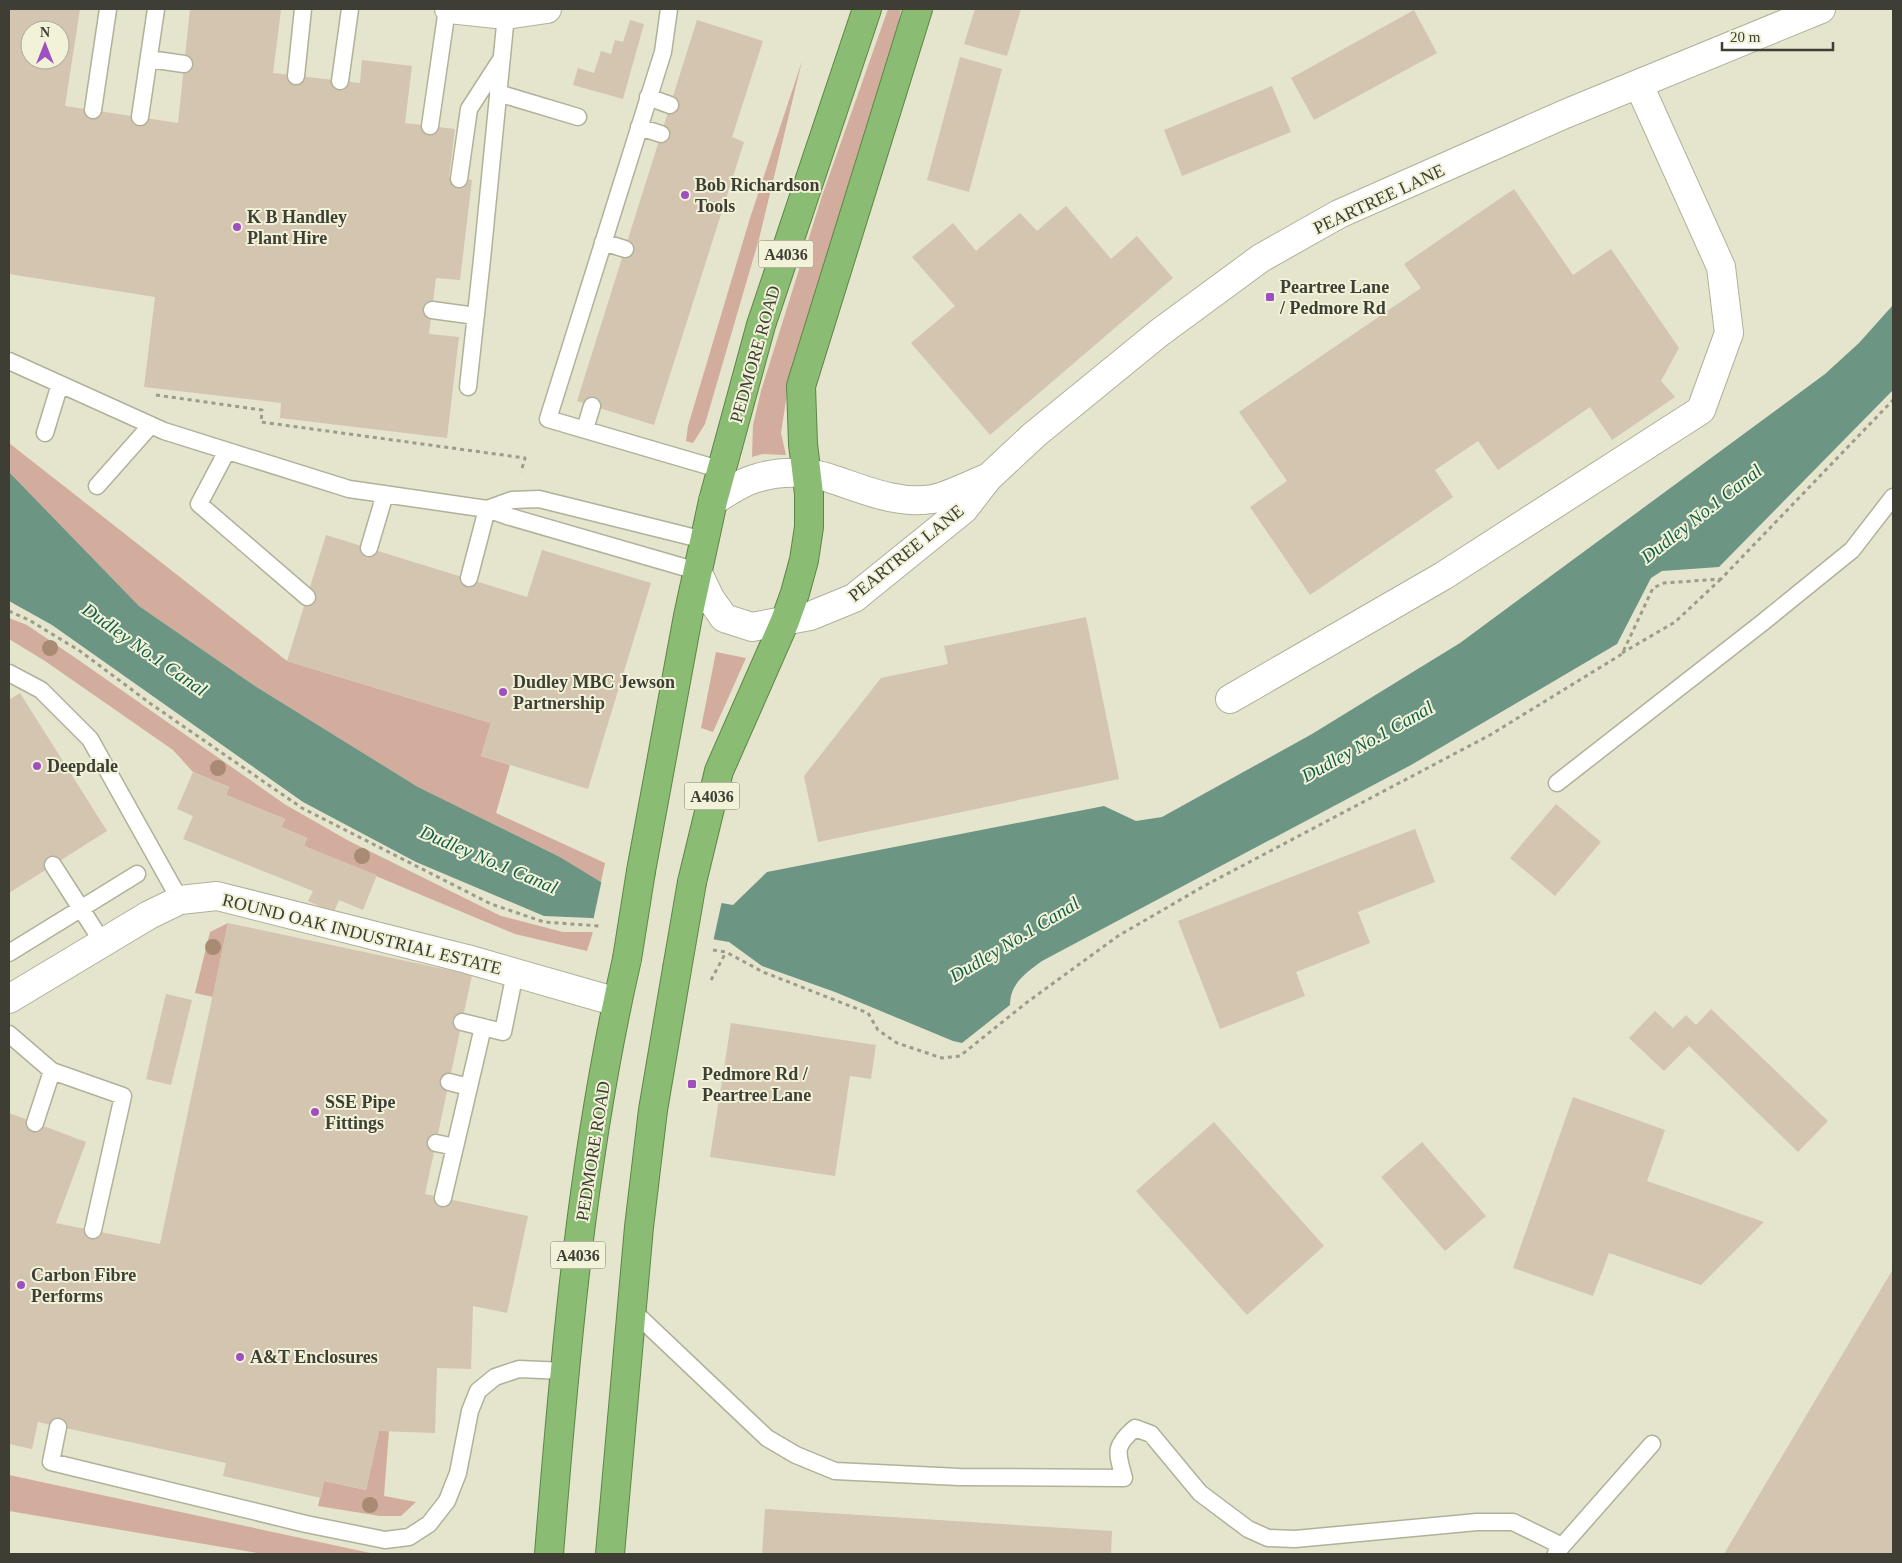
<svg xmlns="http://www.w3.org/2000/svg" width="1902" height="1563" font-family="'Times New Roman',serif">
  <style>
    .green { fill: #d2ad9d }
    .water { fill: #6c9584 }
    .pier { fill: #e5e4cc }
    .building { fill: #d4c5b1; fill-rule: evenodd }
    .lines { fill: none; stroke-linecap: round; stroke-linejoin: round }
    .service-casing { stroke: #b1b19a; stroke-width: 19 }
    .minor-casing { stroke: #b1b19a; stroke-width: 30 }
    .tertiary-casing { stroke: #b1b19a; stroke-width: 30 }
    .trunk-casing { stroke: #5d8646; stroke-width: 30 }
    .path { stroke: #9d9c8a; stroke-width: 3; stroke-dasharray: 4 4; stroke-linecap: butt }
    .service { stroke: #fff; stroke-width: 16 }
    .minor { stroke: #fff; stroke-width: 28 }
    .tertiary { stroke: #fff; stroke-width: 28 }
    .trunk { stroke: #8abc73; stroke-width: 28 }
    .trunk-bridge-casing { stroke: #5d8646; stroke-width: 30; stroke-linecap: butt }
    .trunk-bridge { stroke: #8abc73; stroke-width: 28 }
    .tree { fill: #a88b72 }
    .poi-dot { fill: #9e4fc0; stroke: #f2f2d9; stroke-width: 2 }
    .labels { text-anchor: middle; stroke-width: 4; stroke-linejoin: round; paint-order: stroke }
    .shield { fill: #f2f2d9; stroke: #747466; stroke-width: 1 }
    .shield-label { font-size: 16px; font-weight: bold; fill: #3e3e34 }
    .poi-label { font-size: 18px; font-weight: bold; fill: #3e3e34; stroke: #f2f2d9; text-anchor: start }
    .street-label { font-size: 18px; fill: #3e3e34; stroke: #f2f2d9 }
    .water-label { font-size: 19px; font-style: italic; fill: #135f48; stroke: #f2f2d9 }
  </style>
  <rect width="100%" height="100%" fill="#e5e4cc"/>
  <!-- green -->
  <path class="green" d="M888 9H901L896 38 788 387 781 433 786 455 763 454 752 457 753 425 761 391 822 196Z
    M802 61 759 239 705 424 693 443 686 441 688 426 750 218Z
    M9 443 287 661 491 723 481 756 510 765 496 813 605 863 601 882 560 857 418 787 255 686 139 606 9 472Z
    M9 618 27 625 77 659 286 805 349 841 501 916 563 932H593L587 951 515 934 304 846 307 838 281 827 285 819 226 795 229 787 193 772 173 750 45 661 9 639Z
    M716 652 746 658 713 732 701 728Z
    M228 923 213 997 195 993 210 932Z
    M379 1431H389L384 1496 416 1502 401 1516H380L318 1506 324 1481 366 1490Z
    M9 1475 375 1554H263L9 1511Z"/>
  <!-- water -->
  <path class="water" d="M1893 305V390L1719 567 1662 571 1651 578 1617 644 1411 765 1042 961C1026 973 1010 983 1010 1005L962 1043 953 1041 835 992 762 966 729 942 591 918 544 916 416 862 303 802 52 625 9 601V472L139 606 255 686 418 787 560 857 601 882 733 905 767 872 1104 806 1136 821 1162 817 1312 734 1460 643 1825 374 1859 343Z"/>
  <!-- pier -->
  <path class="pier" d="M602 879 722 901 713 942 593 921Z"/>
  <!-- building -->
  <path class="building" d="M9 9H80L65 106 178 123 190 9H267L281 10 273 73 360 83 362 60 412 66 405 123 455 129 449 178 472 180 460 280 436 278 429 334 459 337 447 438 280 418 281 403 144 387 155 297 9 274ZM30 30H60V60H30Z
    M975 9H1021L1007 56 964 44Z
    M1414 10 1437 53 1314 120 1291 78Z
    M630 20 644 24 623 99 573 85 578 68 594 73 601 51 611 54 615 40 623 42Z
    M697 20 763 41 732 137 744 142 654 425 577 401Z
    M960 57 1002 69 969 192 927 180Z
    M1272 86 1291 132 1182 176 1164 130Z
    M1514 189 1573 275 1611 249 1679 348 1661 381 1675 397 1612 440 1590 407 1498 470 1478 441 1435 470 1453 497 1310 595 1250 507 1287 481 1239 412 1421 288 1404 264Z
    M1066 206 1111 259 1137 236 1173 278 990 435 911 343 955 306 912 257 953 223 976 251 1020 213 1037 231Z
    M326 535 527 597 542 550 651 583 588 789 481 756 491 723 287 661Z
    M1086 617 1119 779 818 842 804 776 881 678 948 664 944 646Z
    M20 693 107 831 9 893V700Z
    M193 772 229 787 226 795 285 819 281 827 307 838 304 846 377 875 363 910 339 900 334 912 321 907 308 901 313 891 183 839 193 816 177 809Z
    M1556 804 1601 842 1555 896 1510 858Z
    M1415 829 1435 882 1358 912 1370 943 1296 972 1305 996 1220 1029 1178 921Z
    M228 923 472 975 425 1194 528 1216 507 1313 473 1306 471 1369 437 1368 435 1433 379 1431 366 1490 324 1481 321 1498 223 1476 226 1463 38 1422 32 1449 9 1444V1113L86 1142 56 1223 160 1244Z
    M166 994 192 1000 171 1085 146 1079Z
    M1711 1009 1828 1121 1798 1152 1689 1046 1664 1071 1629 1038 1655 1011 1673 1028 1686 1015 1696 1025Z
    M731 1023 876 1045 871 1079 850 1076 835 1176 710 1157Z
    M1573 1097 1665 1130 1647 1181 1764 1222 1701 1285 1609 1253 1593 1296 1513 1268Z
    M1214 1122 1324 1246 1247 1315 1136 1191Z
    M1422 1142 1486 1216 1445 1251 1381 1177Z
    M1893 1269V1554H1724Z
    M765 1509 1112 1531 1111 1554H762Z"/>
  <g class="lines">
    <!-- service casing -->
    <g class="service-casing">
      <path id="service" d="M669 9 663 52 548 419 722 470
        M149 59 184 64
        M296 76 303 9
        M340 81 350 9
        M498 93 578 117
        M648 97 670 105
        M93 110 108 9
        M140 117 156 9
        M430 126 447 9
        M639 127 661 134
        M459 179 469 109 500 61
        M603 242 625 249
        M432 310 476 316
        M9 361 164 431 349 489 487 509 507 516 697 571
        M468 387 482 259 506 15
        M585 429 592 406
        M45 433 60 384
        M227 451 199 504 307 597
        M97 486 151 425
        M487 509 512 500 539 499 704 540
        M369 548 385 494
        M469 578 487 509
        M9 673 41 690 90 739 180 900
        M1557 783 1762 623 1852 550 1893 497
        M53 865 103 943
        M9 953 137 874
        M462 1022 503 1032 515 973
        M9 1034 52 1071 123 1096 93 1230
        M449 1082 469 1087 455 1147
        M469 1087 483 1027
        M35 1123 52 1071
        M436 1143 455 1147 443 1198
        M632 1310 767 1438 796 1455 835 1471 959 1477 1124 1478C1117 1452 1113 1447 1135 1428L1151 1434 1200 1493 1248 1529 1268 1538 1295 1539 1477 1522H1513L1562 1546
        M58 1427 51 1462 306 1524 385 1540 409 1537 429 1524 447 1501 458 1473 470 1411 478 1391 495 1377 519 1369 564 1371
        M1556 1553 1652 1444"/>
    </g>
    <!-- minor casing -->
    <g class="minor-casing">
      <path id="minor" d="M449 9 506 15 547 9
        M1230 699 1443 576 1701 410 1729 333 1721 267 1639 85
        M9 999 149 915 180 900 217 896 467 959 617 1002"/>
    </g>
    <!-- tertiary casing -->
    <g class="tertiary-casing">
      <path id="tertiary" d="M713 501C727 493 741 482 757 478 779 471 808 471 829 478 863 489 897 505 933 499 948 496 972 484 987 478
        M697 571 710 598 724 618 752 627 810 616 854 598 964 509 988 478 1034 435 1159 333 1261 258 1339 214 1565 114 1821 9"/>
    </g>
    <!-- trunk casing -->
    <g class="trunk-casing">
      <path id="trunk" d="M641 871 688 616 713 501 761 325 867 9
        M692 882 719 771 785 621 795 593 804 560 809 527V494L803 444 801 386 918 9
        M549 1554C565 1355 582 1154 627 959
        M610 1554 639 1227 653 1110 677 969"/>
    </g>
    <!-- path -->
    <path class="path" d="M156 395 262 410 261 422 525 458 521 472
      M9 611 29 620 80 651 151 704 302 808 491 904 544 922 599 926
      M1622 653 1675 622 1721 579
      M713 950 726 952 763 972 868 1013 878 1030 897 1043 942 1058 960 1056 1026 1003 1118 936 1204 886 1490 735 1622 654 1653 588 1664 583 1721 579 1893 400
      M711 980 726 952"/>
    <!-- service -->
    <use href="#service" class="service"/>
    <!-- minor -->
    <use href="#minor" class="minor"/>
    <!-- tertiary -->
    <use href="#tertiary" class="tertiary"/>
    <!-- trunk -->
    <use href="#trunk" class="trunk"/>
    <!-- trunk-bridge casing -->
    <g class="trunk-bridge-casing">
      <path id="trunk-bridge" d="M627 959 641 871
        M677 969 692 882"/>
    </g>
    <!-- trunk-bridge -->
    <use href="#trunk-bridge" class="trunk-bridge"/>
  </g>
  <!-- trees -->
  <g class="tree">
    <circle cx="50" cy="648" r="8"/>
    <circle cx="218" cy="768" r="8"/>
    <circle cx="362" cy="856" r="8"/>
    <circle cx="213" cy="947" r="8"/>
    <circle cx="370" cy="1505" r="8"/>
  </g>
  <!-- markers -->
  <g class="poi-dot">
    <circle cx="685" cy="195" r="5"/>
    <circle cx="237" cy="227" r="5"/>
    <rect x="1265" y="292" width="10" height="10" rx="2.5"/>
    <circle cx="503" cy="692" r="5"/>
    <circle cx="37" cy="766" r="5"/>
    <rect x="687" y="1079" width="10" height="10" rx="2.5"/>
    <circle cx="315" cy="1112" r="5"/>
    <circle cx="21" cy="1285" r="5"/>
    <circle cx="240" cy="1357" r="5"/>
  </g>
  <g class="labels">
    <!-- shield labels -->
    <g class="shield">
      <rect x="758.5" y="240.5" width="55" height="27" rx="4"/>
      <rect x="684.5" y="782.5" width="55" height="27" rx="4"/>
      <rect x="550.5" y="1241.5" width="55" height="27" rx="4"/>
    </g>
    <g class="shield-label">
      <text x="786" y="260">A4036</text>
      <text x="712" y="802">A4036</text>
      <text x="578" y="1261">A4036</text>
    </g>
    <!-- poi labels -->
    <g class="poi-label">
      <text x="695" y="191">Bob Richardson<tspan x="695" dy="21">Tools</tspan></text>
      <text x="247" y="223">K B Handley<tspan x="247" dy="21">Plant Hire</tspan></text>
      <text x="1280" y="293">Peartree Lane<tspan x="1280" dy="21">/ Pedmore Rd</tspan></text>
      <text x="513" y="688">Dudley MBC Jewson<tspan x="513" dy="21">Partnership</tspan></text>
      <text x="47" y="772">Deepdale</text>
      <text x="702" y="1080">Pedmore Rd /<tspan x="702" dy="21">Peartree Lane</tspan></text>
      <text x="325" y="1108">SSE Pipe<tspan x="325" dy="21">Fittings</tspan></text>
      <text x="31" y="1281">Carbon Fibre<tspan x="31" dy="21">Performs</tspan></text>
      <text x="250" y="1363">A&amp;T Enclosures</text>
    </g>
    <!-- street labels -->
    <g class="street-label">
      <text transform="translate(1379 199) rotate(-25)" y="6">PEARTREE LANE</text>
      <text transform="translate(755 354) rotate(-74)" y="6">PEDMORE ROAD</text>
      <text transform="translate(906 553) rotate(-39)" y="6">PEARTREE LANE</text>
      <text transform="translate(362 934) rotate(14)" y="6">ROUND OAK INDUSTRIAL ESTATE</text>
      <text transform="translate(593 1151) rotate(-81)" y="6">PEDMORE ROAD</text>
    </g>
    <!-- water labels -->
    <g class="water-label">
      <text transform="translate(1701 513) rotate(-38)" y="7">Dudley No.1 Canal</text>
      <text transform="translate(145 649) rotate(35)" y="7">Dudley No.1 Canal</text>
      <text transform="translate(1367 741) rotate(-29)" y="7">Dudley No.1 Canal</text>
      <text transform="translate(489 859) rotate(23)" y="7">Dudley No.1 Canal</text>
      <text transform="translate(1014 939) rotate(-31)" y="7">Dudley No.1 Canal</text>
    </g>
  </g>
  <!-- border -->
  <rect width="1902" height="1563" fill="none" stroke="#3e3e34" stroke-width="20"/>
  <!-- north arrow -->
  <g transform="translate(45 45)"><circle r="24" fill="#f2f2d9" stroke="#aaaa97"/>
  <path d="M0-4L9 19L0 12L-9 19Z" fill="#9e4fc0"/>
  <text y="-8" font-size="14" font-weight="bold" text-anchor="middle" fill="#3e3e34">N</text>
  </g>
  <!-- scale -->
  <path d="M1722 42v8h111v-8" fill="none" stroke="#3e3e34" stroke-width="2.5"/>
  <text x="1730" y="42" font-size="15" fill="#3e3e34" stroke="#f2f2d9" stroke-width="4" paint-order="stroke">20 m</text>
</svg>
